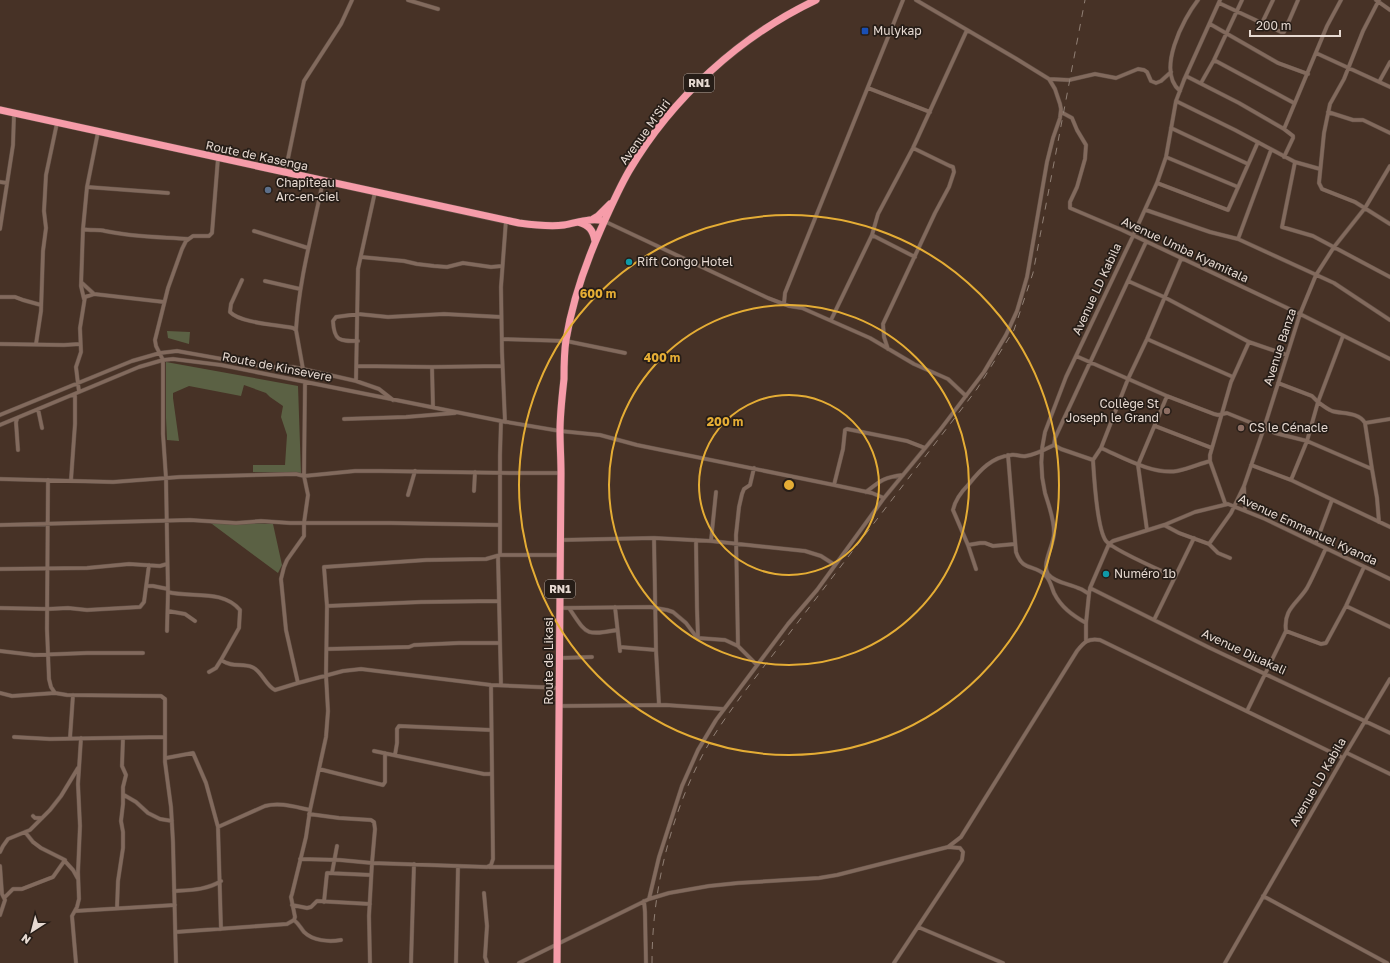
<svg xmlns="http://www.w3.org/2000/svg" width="1390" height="963" font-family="'Golos Text',sans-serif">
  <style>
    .green { fill: #5b6144 }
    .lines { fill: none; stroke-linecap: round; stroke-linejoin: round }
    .street-casing { stroke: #614f45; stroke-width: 4.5 }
    .highway-casing { stroke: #614f45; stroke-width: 8 }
    .street { stroke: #826a5d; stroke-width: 3.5 }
    .highway { stroke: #f69ca9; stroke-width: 7 }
    .rail { stroke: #918075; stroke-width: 1; stroke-dasharray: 7 7; stroke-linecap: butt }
    .ring { fill: none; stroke: #e5ad35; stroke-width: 2 }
    .transit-dot { fill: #1a4fb4; stroke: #261d17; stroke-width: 1.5 }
    .service-dot { fill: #5c6f8a; stroke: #261d17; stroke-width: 1.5 }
    .culture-dot { fill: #0f9aa8; stroke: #261d17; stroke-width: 1.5 }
    .education-dot { fill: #8d6e63; stroke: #261d17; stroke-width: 1.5 }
    .labels { text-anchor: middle; stroke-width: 3.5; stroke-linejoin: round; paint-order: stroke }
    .shield { fill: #261d17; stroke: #aca199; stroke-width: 1 }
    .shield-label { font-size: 11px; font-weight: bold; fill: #e6d9d1 }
    .poi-label { font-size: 12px; fill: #e6d9d1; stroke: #261d17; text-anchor: start }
    .street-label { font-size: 12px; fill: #e6d9d1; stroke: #261d17 }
    .centre { fill: #e5ad35; stroke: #261d17; stroke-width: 2 }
    .ring-label { font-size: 12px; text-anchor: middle; font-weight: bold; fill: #e5ad35; stroke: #261d17; stroke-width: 3.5; stroke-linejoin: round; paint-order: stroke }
  </style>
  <rect width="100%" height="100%" fill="#473226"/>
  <!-- green -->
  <path class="green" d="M167 331 190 332 189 344 168 338Z
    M166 362 298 386 301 473 253 472V465H285L287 435 281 417 283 406 270 397 266 393 244 385 241 396 189 386 173 393V398L179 441 167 440 166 418Z
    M208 521 273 524 282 565 278 573Z"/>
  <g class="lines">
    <!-- street casing -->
    <g class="street-casing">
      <path id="street" d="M408 0 438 9
        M1376 0 1390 10
        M1379 0 1363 31 1344 79 1330 104 1324 133 1319 183 1322 189 1355 202 1390 224
        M1219 3 1281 32H1284L1285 30 1298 0
        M1262 23 1273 0
        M1210 24 1278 63 1308 74
        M1316 53 1390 87
        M1214 60 1294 103
        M1186 76 1239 103 1284 129 1293 136V138L1284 157
        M1049 79 1069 80 1095 74 1116 78 1138 69 1144 70 1147 72 1151 81 1156 83 1161 81 1171 72
        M1379 82 1390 62
        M1201 83 1214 60 1242 0
        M868 88 930 112
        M1180 91C1156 71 1183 19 1198 0
        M1176 101 1235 130 1295 162 1320 169
        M1061 112 1072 118 1077 130 1086 145 1085 159 1077 187 1070 202V208L1122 230 1300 314 1390 359
        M1328 112 1353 120H1363L1390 133
        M1171 128 1248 164
        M1284 129 1327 26 1341 0
        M1166 157 1238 187
        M1295 162 1282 227 1313 236 1390 277
        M285 173 304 81 341 24 352 0
        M0 182 7 183
        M1157 183 1228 210 1258 142
        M87 187 168 193
        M1146 210 1210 232 1238 239 1334 283 1390 320
        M604 221 768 298 789 306 802 308 870 338 914 364 948 379 966 396
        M0 229 13 145 14 114
        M83 229C90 231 98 229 105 231 132 237 161 237 188 239
        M254 231 308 248
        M1238 239 1271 150
        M361 257 404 261 417 264 434 266 447 267 463 263 491 267 502 266
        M915 257 872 235 878 214 913 148 967 30
        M242 280 231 304 230 312C240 323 278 325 293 328L296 330 303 369
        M265 281 300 289
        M1128 281 1164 297 1249 342 1287 355
        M82 283 94 294
        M0 297H15L23 300 41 305
        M84 299 81 286 83 229 87 187 98 132
        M784 304 785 293 903 0
        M831 320 872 235
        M296 330C299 279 313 231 323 181
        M1343 336 1318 402C1322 405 1327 409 1332 411 1342 414 1359 412 1365 423
        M502 339 566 341 625 353
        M1147 339 1233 377
        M358 341C339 341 334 341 333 321L336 317 358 314 388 317 444 314 501 317
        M0 344 64 345 80 344
        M36 344 41 311 43 251 46 228 44 211 46 175 57 123
        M888 349 884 337 883 324 935 213 949 187 954 172 953 167 950 166 913 148
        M1076 356 1167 396 1214 414 1218 415 1227 413 1264 428 1275 433 1307 441 1291 480
        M357 366 432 367
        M356 381 358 269 375 192
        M1278 383 1312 396 1318 402 1307 441 1372 469 1377 498 1379 522
        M79 392 76 367 81 352 80 328 85 297 94 294 164 302
        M433 407 432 367 502 366
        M38 409 42 428
        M0 415 132 361 160 353 177 351 267 367H293L303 369 356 381 379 389 393 400
        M17 419 16 422 18 450
        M344 419 406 417 455 413
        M505 422 502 352 501 287 506 220
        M0 425 139 367 163 360 173 359 221 365 501 421 560 431 600 435 637 445 834 485 872 493 884 498
        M1155 426 1212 448
        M1054 445 1055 438 1146 242
        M1054 445 1061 449 1093 460 1101 448C1122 457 1153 475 1177 471 1188 469 1199 464 1210 461
        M1101 448 1128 379 1147 339 1181 259
        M1008 455 1016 552C1023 573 1035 563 1046 576 1050 580 1052 588 1054 593 1061 607 1072 615 1086 623
        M1093 460C1094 477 1097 529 1106 541 1113 550 1162 571 1175 577
        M1251 465 1291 480 1390 527
        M1372 469 1365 423 1390 419
        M0 479 113 482 180 477 296 474 304 476 355 471H380L511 473H561
        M48 480 47 629 49 679 51 687 55 693 67 695 161 696 165 699V762L171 807 173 842 176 963
        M71 480 75 424V394
        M834 485 843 449 845 430 847 429 907 441 925 448
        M1244 487 1245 510
        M474 491 475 472
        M866 492C880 481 884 477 903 475
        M408 495 415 471
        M1225 503 1210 461V455L1231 382 1249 342
        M0 525 190 520 236 523 261 521 290 523H391L500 525
        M1164 525 1179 533 1209 544 1218 553 1230 558
        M1147 530 1138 465 1167 396
        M654 538 656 650
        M561 540 654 538 711 541 805 551 821 556 835 565
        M696 540 697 608 698 638
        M711 541 716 492
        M1316 543 1332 500
        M1209 544 1231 513 1244 486 1264 428 1300 314 1316 275 1334 247 1365 208 1390 166
        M968 545 980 543H985L993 546 1015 544
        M500 555V455L501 421
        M498 556 501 685
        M0 569 87 568 129 564 160 566 167 564
        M976 569 968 545 953 510C955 500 962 491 969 484 980 470 992 457 1011 455 1016 454 1021 457 1026 456 1035 455 1046 449 1054 445
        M146 586H153L168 589
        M1090 588 1210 648 1390 733
        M168 592C191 598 223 589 240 610L239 628 221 660C233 668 241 663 252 667 262 671 265 685 275 690L298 683 286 630 281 579 284 567 287 560 304 536V523L308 495 304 476 305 383
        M1089 594 1090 588 1109 544 1113 541 1164 525 1195 512 1228 504 1265 519 1390 579
        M327 606 421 602 499 601
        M1346 606 1390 627
        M615 607 620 651
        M0 608 48 609 68 608 87 610 140 607 144 602 149 565
        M560 608 650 607 667 610 673 612 686 623 695 635 698 638 725 640 738 646 757 665
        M569 608C587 634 584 636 617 630
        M168 611 185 614 195 621
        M1154 620 1194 538
        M167 631 168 592 166 478 163 434V360L156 346 155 340 168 288 182 249 186 241 193 236H209L212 233 218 158
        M1286 631C1283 609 1297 604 1307 588 1314 575 1320 561 1326 548
        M1086 641V623L1089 594C1086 592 1082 589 1078 588 1069 584 1054 582 1048 574 1041 564 1055 543 1054 532 1054 519 1049 506 1045 493 1040 472 1040 453 1045 432L1066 377 1133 236 1157 183 1166 157 1176 101 1184 80 1220 0
        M738 646 736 535 739 507 742 494 744 489 750 485 754 468
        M620 647 656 650 659 705
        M327 649 409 647 414 645 459 643H500
        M0 651 34 655 87 653H143
        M560 658 592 657
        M209 672 216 668 221 660
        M298 683 343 671 361 669 491 685 560 688
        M0 693 12 696 55 693
        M559 706 666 705 723 709
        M1247 711 1286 631 1321 644 1326 643 1346 606 1364 567
        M14 737 50 739 164 737
        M70 738 73 695
        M374 751 484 774H490L492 772 491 685
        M1347 753 1390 774
        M395 755 397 743V729L399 726 491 730
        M166 758 193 753 206 783 218 827 221 929
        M319 769 383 785 385 782V753
        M124 795 136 802 148 813 160 819 172 821
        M309 814 339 818 371 820 374 822 375 829 372 863 487 867 491 865 493 859 492 772
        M33 816 35 818H42
        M218 827 265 806C280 802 295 807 310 810
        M25 832 33 842 41 848 63 859 73 870 78 879
        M0 852 3 846 8 839 30 830 50 810 61 796 78 768
        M300 859 340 860 372 863 369 916 370 963
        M0 866 2 894 5 900 0 915
        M489 867H558
        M332 873 337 846
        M174 891C191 890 207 890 221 881
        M484 893 487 926 485 957 487 963
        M1263 896 1387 963
        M4 898 13 889H22L53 877 65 860
        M649 899 659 857 682 786 698 750 716 720 788 624 817 590 884 498 940 430 984 372 1006 335 1017 311 1027 277 1047 162 1053 138 1060 118 1061 109 1060 104 1055 89 1049 79 1015 58 916 0
        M644 901 645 912 646 963
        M324 902 327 873 371 875
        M292 905 307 908 311 907 317 901 370 904
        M117 908 118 881 123 848V832L121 821 123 804V787L126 775 122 766 123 738
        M75 911 175 905
        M294 920C299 924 300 927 304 932 313 941 329 942 341 940
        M918 927 1003 963
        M176 932 287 924 294 920 295 917 291 897 292 894 306 837 310 810 326 737 328 711 326 675 327 606 324 567 426 560 486 559 500 555H560
        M76 963 72 916 77 907 79 899 78 872 80 826 78 784 81 738
        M411 963 414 864
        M456 963 458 867
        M519 963 649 899 669 893 709 886 738 883 819 878 837 875 948 847 961 837 1077 651C1084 642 1088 638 1100 640L1343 758
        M894 963 962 860 963 852 960 848 948 847
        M1225 963 1343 758 1390 679"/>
    </g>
    <!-- highway casing -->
    <g class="highway-casing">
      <path id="highway" d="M0 110 519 223C534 225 549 227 564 225 577 223 591 217 604 221
        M593 219 598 216 610 204
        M578 222C589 225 593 230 595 241
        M557 963 561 473C561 459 560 445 560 431 560 414 562 397 564 379 564 367 564 353 566 340 572 303 585 265 600 231 609 211 618 190 629 171 672 98 740 36 816 0"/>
    </g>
    <!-- street -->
    <use href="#street" class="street"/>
    <!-- highway -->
    <use href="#highway" class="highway"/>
    <!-- rail -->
    <path class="rail" d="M652 963C652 895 668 825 698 764 710 739 726 717 742 695L977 389 1014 330 1033 273 1085 0"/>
  </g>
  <!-- distance rings -->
  <g class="ring">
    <circle cx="789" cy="485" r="90"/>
    <circle cx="789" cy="485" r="180"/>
    <circle cx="789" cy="485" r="270"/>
  </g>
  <!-- markers -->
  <rect class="transit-dot" x="861" y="27" width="8" height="8" rx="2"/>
  <circle class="service-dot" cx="268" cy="190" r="4"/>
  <g class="culture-dot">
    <circle cx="629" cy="262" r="4"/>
    <circle cx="1106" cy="574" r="4"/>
  </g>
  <g class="education-dot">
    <circle cx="1167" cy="411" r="4"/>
    <circle cx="1241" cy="428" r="4"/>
  </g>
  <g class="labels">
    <!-- shield labels -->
    <g class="shield">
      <rect x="684" y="74" width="30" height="18" rx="3"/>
      <rect x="545" y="580" width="30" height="18" rx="3"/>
    </g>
    <g class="shield-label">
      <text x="699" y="87">RN1</text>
      <text x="560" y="593">RN1</text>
    </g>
    <!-- poi labels -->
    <g class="poi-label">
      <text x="873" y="35">Mulykap</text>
      <text x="276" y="187">Chapiteau<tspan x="276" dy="14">Arc-en-ciel</tspan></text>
      <text x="637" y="266">Rift Congo Hotel</text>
      <text x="1159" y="408" text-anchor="end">Collège St<tspan x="1159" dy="14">Joseph le Grand</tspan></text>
      <text x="1249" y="432">CS le Cénacle</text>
      <text x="1114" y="578">Numéro 1b</text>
    </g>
    <!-- street labels -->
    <g class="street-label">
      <text transform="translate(645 132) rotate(-54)" y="4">Avenue M'Siri</text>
      <text transform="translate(257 156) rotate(12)" y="4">Route de Kasenga</text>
      <text transform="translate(1185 250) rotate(25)" y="4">Avenue Umba Kyamitala</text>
      <text transform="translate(1097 289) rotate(-65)" y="4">Avenue LD Kabila</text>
      <text transform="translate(1280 347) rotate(-72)" y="4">Avenue Banza</text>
      <text transform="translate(277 367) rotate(11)" y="4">Route de Kinsevere</text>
      <text transform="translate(1308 530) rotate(25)" y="4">Avenue Emmanuel Kyanda</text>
      <text transform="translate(1244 652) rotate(25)" y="4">Avenue Djuakali</text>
      <text transform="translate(549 661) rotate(-90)" y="4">Route de Likasi</text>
      <text transform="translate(1318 782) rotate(-60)" y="4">Avenue LD Kabila</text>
    </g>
  </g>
  <circle cx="789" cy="485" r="6" class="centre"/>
  <g class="ring-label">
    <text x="598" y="298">600 m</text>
    <text x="662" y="362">400 m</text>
    <text x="725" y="426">200 m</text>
  </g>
  <!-- north arrow -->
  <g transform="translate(32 931) rotate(216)" stroke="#261d17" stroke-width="3" paint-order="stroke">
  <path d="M0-3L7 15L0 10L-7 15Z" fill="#e6d9d1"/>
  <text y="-6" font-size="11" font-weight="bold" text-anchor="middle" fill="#e6d9d1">N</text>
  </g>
  <!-- scale -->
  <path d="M1250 30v6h90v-6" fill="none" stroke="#e6d9d1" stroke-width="2"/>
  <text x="1256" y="30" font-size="12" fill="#e6d9d1" stroke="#261d17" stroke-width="3" paint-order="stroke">200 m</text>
</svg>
